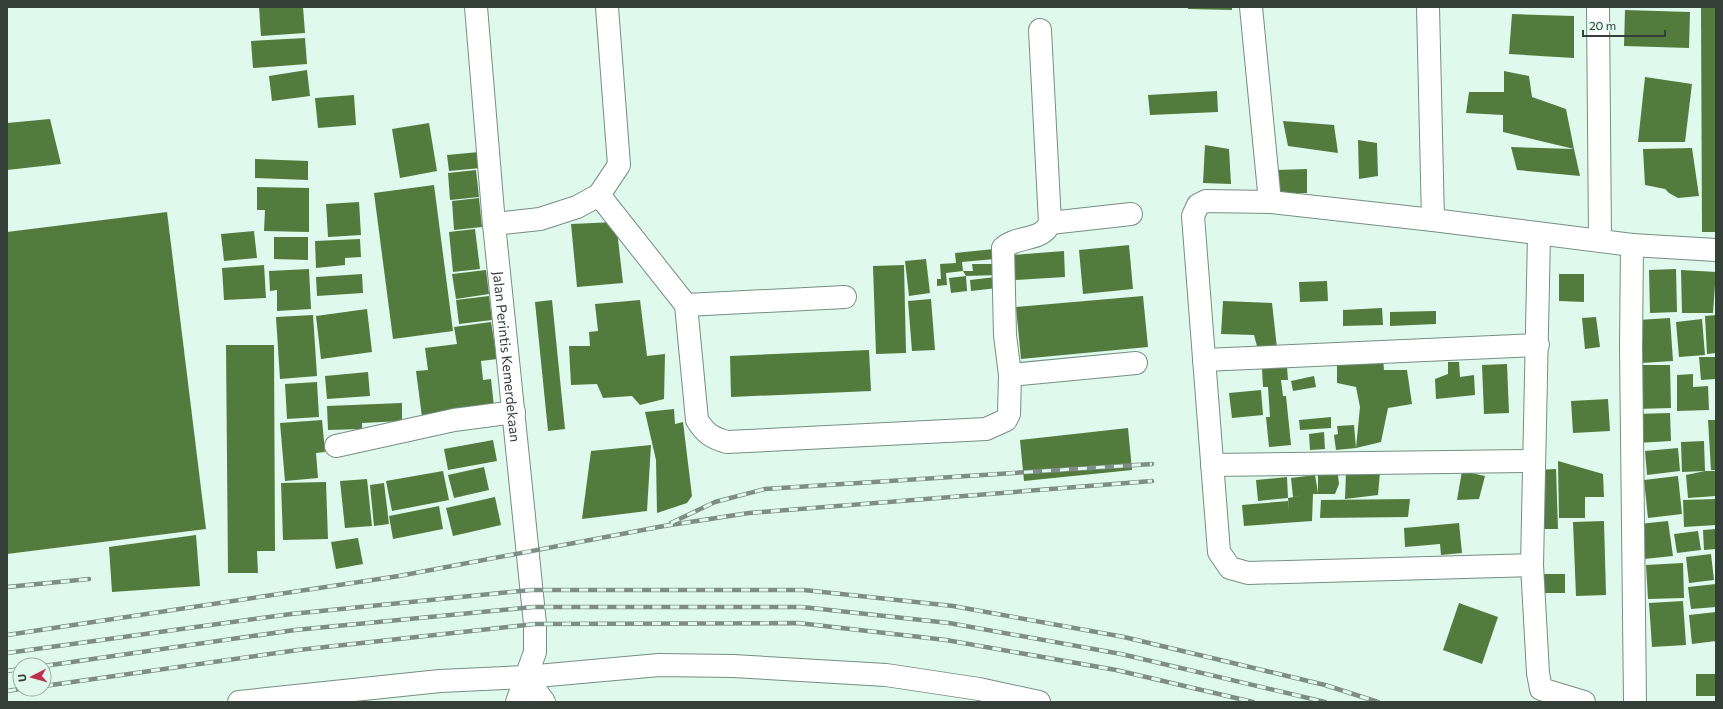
<svg xmlns="http://www.w3.org/2000/svg" width="1723" height="709" font-family="Commissioner,sans-serif">
	<rect width="100%" height="100%" fill="#dff9ed"/>
	<g fill="#537b3e">
		<path d="M259,7h44l2,26 -44,3z"/>
		<path d="M1188,7h44v3l-44,-1z"/>
		<path d="M1701,7h15v225h-14z"/>
		<path d="M1625,10l65,2 -1,36 -65,-2z"/>
		<path d="M1512,14l62,2v42l-65,-4z"/>
		<path d="M305,38l2,26 -54,4 -2,-27z"/>
		<path d="M307,70l3,26 -38,5 -3,-25z"/>
		<path d="M1504,71l25,5 3,21 34,12 8,40 -71,-17v-17l-37,-2 3,-21h35z"/>
		<path d="M1645,77l47,7 -7,58h-47z"/>
		<path d="M1217,91l1,21 -68,3 -2,-20z"/>
		<path d="M354,95l2,30 -38,3 -3,-30z"/>
		<path d="M50,119l11,45 -54,6v-47z"/>
		<path d="M1283,121l51,4 4,28 -50,-7z"/>
		<path d="M429,123l8,48 -37,7 -8,-49z"/>
		<path d="M1358,140l19,3 1,33 -19,3z"/>
		<path d="M1205,145l24,4 2,35 -28,-1z"/>
		<path d="M1511,147l63,2 6,27 -63,-6z"/>
		<path d="M1692,148l7,48 -21,2 -9,-5 -4,-4 -20,-4 -2,-36z"/>
		<path d="M479,152l2,16 -32,3 -2,-16z"/>
		<path d="M255,159l53,2v19l-53,-2z"/>
		<path d="M1307,169v24h-32v-23z"/>
		<path d="M476,170l3,27 -29,3 -2,-27z"/>
		<path d="M434,185l19,146 -60,8 -19,-146z"/>
		<path d="M257,187l52,1v44l-45,-1 1,-21h-8z"/>
		<path d="M479,198l3,29 -28,3 -2,-29z"/>
		<path d="M359,202l2,33 -33,2 -2,-33z"/>
		<path d="M167,212l39,317 -199,25v-322z"/>
		<path d="M616,222l7,61 -46,4 -6,-63z"/>
		<path d="M475,229l5,40 -27,3 -4,-40z"/>
		<path d="M254,231l3,27 -33,3 -3,-27z"/>
		<path d="M274,237h34v23l-34,-1z"/>
		<path d="M360,239l1,18 -16,1v7l-29,3 -1,-27z"/>
		<path d="M1129,245l4,44 -50,5 -4,-44z"/>
		<path d="M994,249l1,10 -33,3 1,9 -17,2 1,12 -10,1v-7h4l-1,-15 16,-1 -1,-10z"/>
		<path d="M1064,251l1,26 -50,3 -2,-25z"/>
		<path d="M926,259l4,34 -21,3 -4,-35z"/>
		<path d="M972,264h25l1,11 -32,1 -3,-5h10z"/>
		<path d="M264,265l2,33 -42,2 -2,-32z"/>
		<path d="M904,265l2,88 -30,1 -3,-88z"/>
		<path d="M309,269l2,40 -34,2v-21l-7,1 -1,-20z"/>
		<path d="M1676,269l1,43 -27,1 -1,-43z"/>
		<path d="M486,270l3,24 -33,5 -4,-25z"/>
		<path d="M1681,270l35,2 -3,41h-31z"/>
		<path d="M362,274l1,19 -46,3 -1,-19z"/>
		<path d="M1559,274h25v28l-25,-1z"/>
		<path d="M966,276l1,15 -16,2 -2,-15z"/>
		<path d="M996,277l1,11 -26,3 -1,-11z"/>
		<path d="M1327,281l1,20 -28,1 -1,-20z"/>
		<path d="M489,296l3,24 -33,4 -3,-24z"/>
		<path d="M1143,296l5,51 -127,12 -5,-52z"/>
		<path d="M931,299l4,51 -23,1 -4,-50z"/>
		<path d="M552,300l13,129 -17,2 -13,-129z"/>
		<path d="M640,300l7,56 18,-2 -1,45 -24,6 -8,-9 -29,2 -6,-14 -26,1 -2,-39h21l-1,-14 9,-1 -3,-27z"/>
		<path d="M1223,301l49,2 5,45 -19,2 -4,-15 -33,-1z"/>
		<path d="M1382,308l1,17 -40,1v-16z"/>
		<path d="M367,309l5,43 -51,7 -5,-43z"/>
		<path d="M1436,311v13l-46,2v-14z"/>
		<path d="M313,315l4,61 -37,3 -4,-62z"/>
		<path d="M1716,315v38l-9,1 -2,-38z"/>
		<path d="M1596,317l4,30 -15,2 -3,-31z"/>
		<path d="M1670,318l3,43 -32,2 -3,-43z"/>
		<path d="M1702,319l3,36 -26,2 -3,-35z"/>
		<path d="M491,322l6,37 -16,2 2,19 8,-1 3,28 -72,10 -6,-46 12,-1 -3,-22 32,-4 -3,-17z"/>
		<path d="M226,345h48l1,206h-18l1,22h-30z"/>
		<path d="M869,350l2,41 -140,6 -1,-41z"/>
		<path d="M1699,357h17v22l-15,1z"/>
		<path d="M1383,359l1,11h23l5,34 -24,4 -7,34 -25,6 -20,2 -2,-15 4,-1 -1,-8 17,-1 2,23 4,-41 -4,-20 -19,-4v-21z"/>
		<path d="M1448,362h11l1,15 14,-2 1,20 -39,4 -1,-20 13,-5z"/>
		<path d="M1507,364l2,49 -25,1 -2,-49z"/>
		<path d="M1636,365h34l1,43 -34,1z"/>
		<path d="M1287,367l1,13h-7l2,16h3l5,49 -22,2 -3,-30h4l-2,-30h-5l-1,-18z"/>
		<path d="M368,372l2,24 -43,3 -2,-23z"/>
		<path d="M1693,374v13l15,-1 1,24 -32,1v-36z"/>
		<path d="M1314,376l2,11 -23,4 -2,-10z"/>
		<path d="M317,382l2,35 -32,2 -2,-35z"/>
		<path d="M1261,390l2,25 -31,3 -3,-25z"/>
		<path d="M1608,399l2,32 -37,2 -2,-32z"/>
		<path d="M402,403v18l-40,2v6l-34,1 -1,-24z"/>
		<path d="M674,409l1,15 8,-2 9,74 -5,7 -30,10 -1,-53 -11,-48z"/>
		<path d="M1670,413l1,28 -34,2 -1,-29z"/>
		<path d="M1331,417v11l-31,2 -1,-10z"/>
		<path d="M322,420l3,32 -9,1 2,25 -33,3 -5,-58z"/>
		<path d="M1708,420h8v50h-5z"/>
		<path d="M1128,428l4,42 -108,11 -4,-41z"/>
		<path d="M1324,432l1,17 -15,1 -1,-16z"/>
		<path d="M493,440l4,21 -49,9 -4,-21z"/>
		<path d="M1704,441l1,30 -23,1 -1,-30z"/>
		<path d="M651,445l-4,66 -65,8 9,-68z"/>
		<path d="M1678,448l2,23 -33,4 -2,-24z"/>
		<path d="M1558,461l45,13 1,23h-19v21h-26z"/>
		<path d="M484,467l5,23 -35,8 -6,-23z"/>
		<path d="M1337,467l2,17 -4,10h-22l-1,27 -68,5 -2,-21 46,-4 1,10 -1,-13 17,-3 -12,2 -2,-19 24,-3 3,18v-24z"/>
		<path d="M1556,469l2,60h-19l-2,-59z"/>
		<path d="M443,471l6,29 -57,11 -6,-30z"/>
		<path d="M1462,471l23,5 -6,23 -22,1z"/>
		<path d="M1705,471h11v25l-28,2 -2,-23z"/>
		<path d="M1346,472h34l-2,23 -33,4z"/>
		<path d="M1678,476l4,38 -34,4 -4,-38z"/>
		<path d="M1287,477l1,21 -30,3 -2,-21z"/>
		<path d="M367,479l5,47 -27,2 -5,-47z"/>
		<path d="M326,482l2,57 -45,1 -2,-57z"/>
		<path d="M384,483l5,41 -15,2 -4,-41z"/>
		<path d="M495,497l6,28 -48,11 -7,-28z"/>
		<path d="M1410,499l-2,18 -88,1 1,-18z"/>
		<path d="M1716,499v26l-32,2 -1,-27z"/>
		<path d="M439,506l4,23 -50,10 -4,-23z"/>
		<path d="M1604,521l2,74 -30,1 -3,-74z"/>
		<path d="M1668,521l5,35 -29,3 -5,-35z"/>
		<path d="M1459,523l3,30 -21,2 -1,-11 -35,3 -1,-19z"/>
		<path d="M1716,529v20l-12,1 -1,-20z"/>
		<path d="M1698,531l3,19 -24,3 -3,-19z"/>
		<path d="M196,535l4,51 -88,6 -3,-45z"/>
		<path d="M358,538l5,26 -27,5 -5,-27z"/>
		<path d="M1711,554l3,26 -25,3 -3,-26z"/>
		<path d="M1683,563l1,35 -36,1 -2,-34z"/>
		<path d="M1538,574h27v19h-26z"/>
		<path d="M1716,584v23l-25,2 -3,-22z"/>
		<path d="M1683,601l3,44 -34,2 -3,-44z"/>
		<path d="M1459,603l39,14 -16,47 -39,-14z"/>
		<path d="M1716,612v29l-24,3 -3,-29z"/>
		<rect x="1696" y="674" width="20" height="22"/>
	</g>
	<g fill="none" stroke-linecap="round" stroke-linejoin="round">
		<g stroke="#768e83" stroke-width="24">
			<g id="minor">
				<path id="s1" d="M476,7l18,217 41,400v28l-18,50"/>
				<path d="M1251,7l19,195"/>
				<path d="M1428,7l5,213"/>
				<path d="M1598,7l2,233"/>
				<path d="M599,195l87,110 11,115c8,13 15,18 30,22l259,-13 20,-9 3,-6 1,-39 -5,-40 -2,-87c14,-13 39,-6 47,-25l-10,-193"/>
				<path d="M1050,223l81,-9"/>
				<path d="M494,224l46,-5 37,-12 22,-12 20,-30 -12,-158"/>
				<path d="M1539,235l-7,330 6,108 3,16 43,13"/>
				<path d="M686,305l159,-8"/>
				<path d="M1204,360l334,-15"/>
				<path d="M1010,375l126,-12"/>
				<path d="M336,446l118,-26 60,-8"/>
				<path d="M1212,465l322,-4"/>
				<path d="M1532,565l-284,8 -18,-5 -11,-16 -26,-336 5,-11 8,-4 64,1 163,18 199,25"/>
				<path d="M526,677l18,25"/>
				<path d="M239,702l201,-21 86,-4 133,-12 74,1 153,9 93,14 60,13"/>
				<path d="M1635,702l-4,-354 1,-103 84,5"/>
			</g>
		</g>
		<use href="#minor" stroke="#fff" stroke-width="22"/>
		<g stroke="#7e8e86" stroke-width="4.5">
			<g id="rail">
				<path d="M671,523l44,-21 50,-13 387,-25"/>
				<path d="M7,587l82,-8"/>
				<path d="M7,635l392,-59 265,-50 85,-13 403,-32"/>
				<path d="M7,653l284,-39 240,-24h273l149,16 171,31 201,48 53,17"/>
				<path d="M44,666l251,-36 238,-23h269l147,16 172,31 204,48"/>
				<path d="M7,671l13,-2"/>
				<path d="M44,686l254,-36 237,-26 263,-1 148,17 170,30 137,32"/>
				<path d="M7,691l13,-2"/>
			</g>
		</g>
		<use href="#rail" stroke="#dff9ed" stroke-width="3" stroke-dasharray="9" stroke-linecap="butt"/>
	</g>
	<g text-anchor="middle" dominant-baseline="central" stroke-width="4" stroke-linejoin="round" paint-order="stroke">
		<g font-size="14" fill="#353f3a" stroke="#dff9ed">
			<text stroke="none"><textPath href="#s1" startOffset="351">Jalan Perintis Kemerdekaan</textPath></text>
		</g>
	</g>
	<rect width="1723" height="709" fill="none" stroke="#353f3a" stroke-width="16"/>
	<g transform="translate(32 677) rotate(264)"><circle r="19" fill="#dff9ed" stroke="#9bafa5"/>
	<path d="M0-3L7 15L0 10L-7 15Z" fill="#bf2f4f"/>
	<text y="-6" font-size="11" font-weight="bold" text-anchor="middle" fill="#353f3a">U</text>
	</g>
	<path d="M1583 30v6h82v-6" fill="none" stroke="#353f3a" stroke-width="2"/>
	<text x="1589" y="30" font-size="12" fill="#353f3a" stroke="#dff9ed" stroke-width="3" paint-order="stroke">20 m</text>
</svg>
